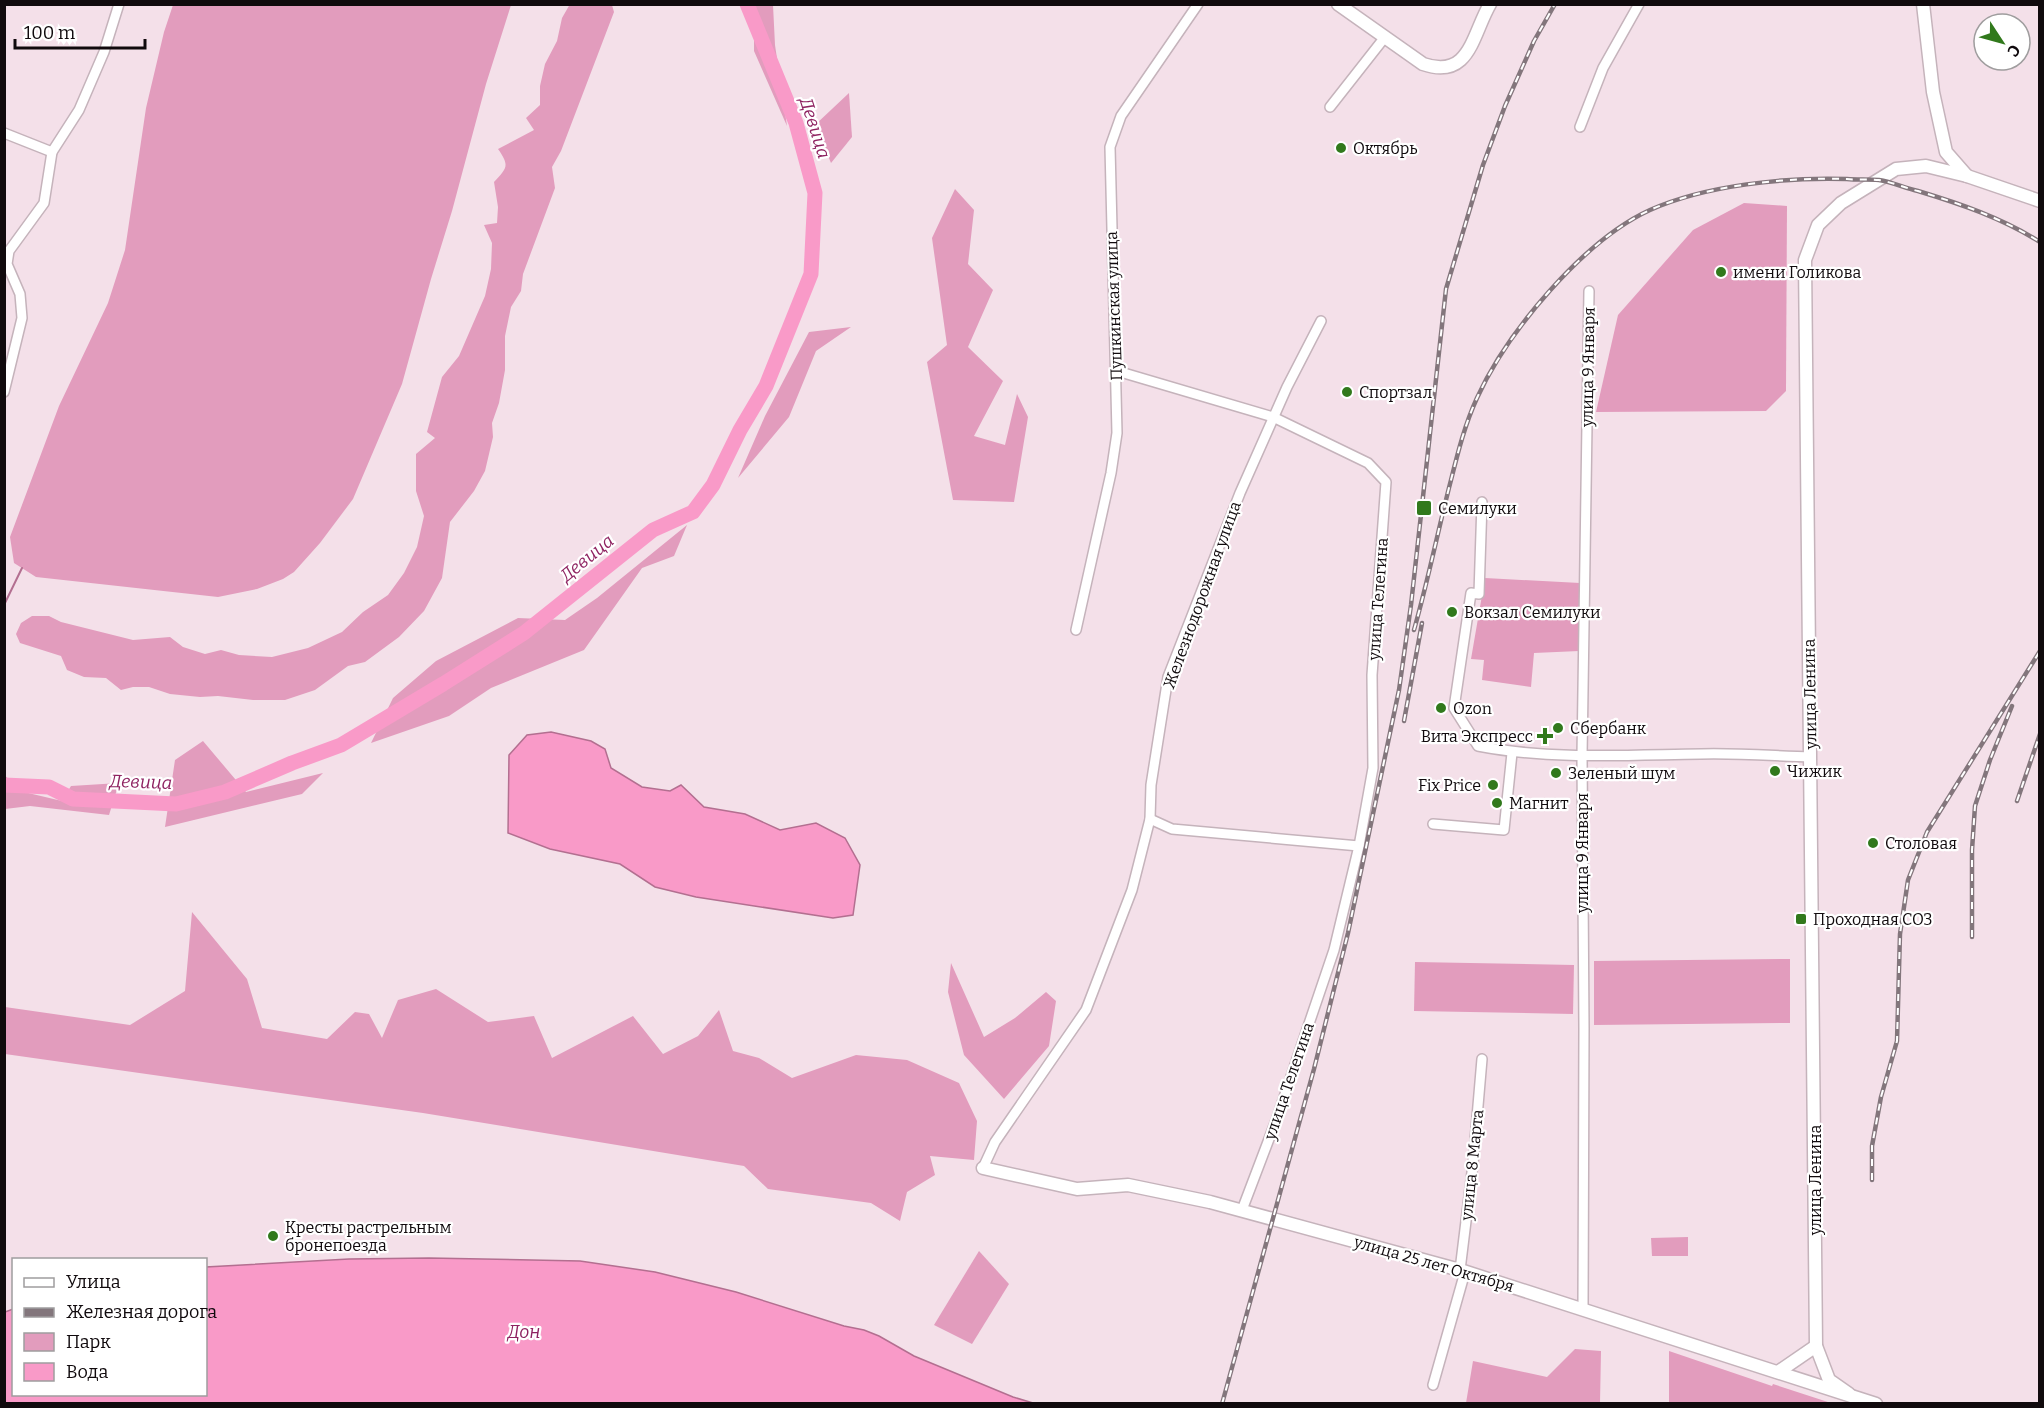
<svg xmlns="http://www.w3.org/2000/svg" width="2044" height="1408" font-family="Bitter,serif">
	<rect width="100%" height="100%" fill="#f4e0e9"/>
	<g fill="#e29cbd">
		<path d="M570,4l42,1 2,7 -53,139 -9,16 3,21 -32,86 -2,17 -10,16 -6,29v34l-6,33 -7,20 1,14 -8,34 -11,20 -24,31 -8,56 -18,33 -25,26 -34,25 -17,4 -33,24 -30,10h-32l-35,-4 -18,1 -30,-3 -21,-7h-16l-12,3 -15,-12 -22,-1 -17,-7 -6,-14 -41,-13 -4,-9 5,-11 11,-7h17l12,6 72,18 37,-3 13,10 22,7 16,-4 18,5 33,2 36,-9 34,-16 21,-20 25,-17 16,-22 13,-26 7,-31 -8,-25v-37l19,-16 -8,-6 15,-55 17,-21 26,-60 6,-27 1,-26 -8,-18 13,-2 1,-16 -4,-25c13,-14 16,-16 4,-33l36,-19 -8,-12 14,-13v-19l5,-22 12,-23 5,-23z"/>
		<path d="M173,5h338l-25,79 -34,127 -21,68 -29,105 -49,115 -33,44 -26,29 -11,7 -26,10 -39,8 -182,-20 -22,-14 -4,-26 49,-131 49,-103 17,-53 21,-142 18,-76z"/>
		<path d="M754,5h19l2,40 12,81 -33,-75z"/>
		<path d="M849,93l3,44 -21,26 -16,-38z"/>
		<path d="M955,189l19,21 -6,54 25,26 -25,57 35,34 -29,55 31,9 12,-51 11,23 -14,85 -61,-2 -26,-138 20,-17 -15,-107z"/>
		<path d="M1744,203l43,3 -1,185 -20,20 -170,1 22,-97 75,-85z"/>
		<path d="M851,327l-35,24 -27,66 -51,61 27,-62 44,-84z"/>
		<path d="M687,525l-13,31 -32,12 -58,82 -93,38 -42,28 -78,27 22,-45 43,-37 82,-43 47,2 32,-22z"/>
		<path d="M1485,578l95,5 -1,68 -45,2 -3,34 -49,-7 2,-20 -13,-1z"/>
		<path d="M203,741l43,51 77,-19 -21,21 -137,33 10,-67z"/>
		<path d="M4,775l20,17 38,9 9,-15 48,-3 -10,32 -79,-9 -25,3z"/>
		<path d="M192,912l55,67 15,49 65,11 28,-27 14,2 13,24 16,-38 38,-11 52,33 46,-6 18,42 81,-42 30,38 35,-18 21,-26 14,41 26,7 33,20 64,-23 51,5 52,23 18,38 -3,39 -44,-4 5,19 -28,17 -7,29 -29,-18 -103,-14 -24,-23 -321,-53 -418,-59v-47l125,18 55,-34z"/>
		<path d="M1790,959v64l-196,2v-64z"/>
		<path d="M1415,962l159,3 -1,49 -159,-3z"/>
		<path d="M951,963l33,74 31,-19 31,-26 10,9 -7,45 -45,53 -40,-44 -16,-63z"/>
		<path d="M1688,1237v19h-36l-1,-18z"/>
		<path d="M979,1251l30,33 -37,60 -38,-19z"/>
		<path d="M1575,1349l26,2 -1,52h-134l7,-42 74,16z"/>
		<path d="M1669,1351l103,35 1,-2 58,19h-162z"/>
	</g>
	<g fill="#f99ac8" stroke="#b36f90" stroke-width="1.5">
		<path d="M551,732l40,9 14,8 6,19 31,19 28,4 11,-6 23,22 41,7 35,16 36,-7 29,15 15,27 -7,50 -20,3 -137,-21 -41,-10 -35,-23 -70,-15 -42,-16 1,-78 18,-20z"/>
		<path d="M429,1258l151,3 75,11 81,20 108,34 20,4 15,6 35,20 99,41 20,6h-1028v-91l8,-3 1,85h192v-127l143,-8z"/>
	</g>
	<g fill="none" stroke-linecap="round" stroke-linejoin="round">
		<g stroke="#b36f90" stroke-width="2">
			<path d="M4,605l18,-37"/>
			<path d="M4,778l4,7"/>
		</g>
		<path stroke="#f99ac8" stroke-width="15" d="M4,785l45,2 24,12 103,5 49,-12 67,-29 49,-18 102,-61 81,-51 129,-103 40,-18 20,-27 27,-55 26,-44 45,-112 4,-81 -19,-70 -49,-119"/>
		<g stroke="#c5b3bb" stroke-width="12">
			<g id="minor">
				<path d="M1330,107l55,-70"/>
				<path d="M1580,127l23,-59 36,-64"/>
				<path d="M4,133l48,19"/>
				<path d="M1117,371l156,46 95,46 18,19 -14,193 1,93 -14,78 -25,104 -57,168 -35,92"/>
				<path d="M4,392l18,-74 -2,-24 -13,-30 2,-13 35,-48 8,-51 27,-42 25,-58 15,-48"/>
				<path d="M1482,502l-3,92 -8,-1 -17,115 24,38c73,14 149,9 223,8 37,-1 74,2 110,3"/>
				<path d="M1076,630l35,-157 6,-40 -7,-286 11,-31 77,-112"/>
				<path d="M1150,819l22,10 187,17"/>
				<path d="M1433,824l71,6 8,-77"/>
				<path d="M983,1168l12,-26 91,-132 46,-120 18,-71 1,-34 17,-108 72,-184 47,-106 34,-66"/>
				<path d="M1460,1270l13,-106 9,-105"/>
				<path d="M1583,1308l1,-280 -2,-272 7,-465"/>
				<path d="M1433,1385l32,-113"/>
			</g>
		</g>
		<g stroke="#c5b3bb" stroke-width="15">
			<g id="tertiary">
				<path d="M1338,4l85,60c47,16 49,-29 67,-60"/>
				<path d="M1923,4l10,88 13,60 21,24"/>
				<path d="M983,1168l94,21 51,-4 82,17 250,68 416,134"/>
				<path d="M1778,1372l38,-26"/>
				<path d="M1849,1394l-20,-14 -13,-34 -11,-1086 13,-35 23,-22 55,-34 30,-3 41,10 73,25"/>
			</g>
		</g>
		<use href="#minor" stroke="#fff" stroke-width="9"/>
		<use href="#tertiary" stroke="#fff" stroke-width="12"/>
		<g stroke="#83767c" stroke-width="4.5">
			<g id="rail">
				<path d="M1414,630c14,-49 24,-100 37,-150 7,-28 14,-56 26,-82 30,-66 107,-158 173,-188 56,-25 136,-33 197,-31 10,1 21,0 32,1 13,2 26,8 39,11 43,13 84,27 122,51"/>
				<path d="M1404,721l18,-98"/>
				<path d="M2017,801l23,-67"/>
				<path d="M1972,937v-87l3,-44 15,-46 22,-54"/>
				<path d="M1872,1180v-34l9,-49 16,-56 3,-107 8,-54 19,-48 113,-181"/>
				<path d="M1222,1404l92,-335 34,-136 51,-243 12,-85 35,-316 37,-124 22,-59 29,-65 21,-37"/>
			</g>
		</g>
		<use href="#rail" stroke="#fff" stroke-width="2" stroke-dasharray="7" stroke-linecap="butt"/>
	</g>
	<g fill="#31791c" stroke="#fff" stroke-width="2">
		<circle cx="1341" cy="148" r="6"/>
		<circle cx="1721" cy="272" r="6"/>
		<circle cx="1347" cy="392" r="6"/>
		<rect x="1416" y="500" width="16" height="16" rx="3"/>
		<circle cx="1452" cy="612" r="6"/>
		<circle cx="1441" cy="708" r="6"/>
		<circle cx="1558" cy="728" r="6"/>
		<path d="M1542 727h6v6h6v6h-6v6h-6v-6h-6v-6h6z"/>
		<circle cx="1775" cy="771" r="6"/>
		<circle cx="1556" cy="773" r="6"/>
		<circle cx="1493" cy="785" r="6"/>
		<circle cx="1497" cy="803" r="6"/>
		<circle cx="1873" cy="843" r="6"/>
		<rect x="1795" y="913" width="12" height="12" rx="3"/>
		<circle cx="273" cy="1236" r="6"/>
	</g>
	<g text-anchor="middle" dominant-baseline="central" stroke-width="4.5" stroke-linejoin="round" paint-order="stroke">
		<g font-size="16" fill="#100a0d" stroke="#fff" text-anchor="start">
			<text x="1353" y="148">Октябрь</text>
			<text x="1733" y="272">имени Голикова</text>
			<text x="1359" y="392">Спортзал</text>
			<text x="1438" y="508">Семилуки</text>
			<text x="1464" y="612">Вокзал Семилуки</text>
			<text x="1453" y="708">Ozon</text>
			<text x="1570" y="728">Сбербанк</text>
			<text x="1533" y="736" text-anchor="end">Вита Экспресс</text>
			<text x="1787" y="771">Чижик</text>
			<text x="1568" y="773">Зеленый шум</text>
			<text x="1481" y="785" text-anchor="end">Fix Price</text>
			<text x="1509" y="803">Магнит</text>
			<text x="1885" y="843">Столовая</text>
			<text x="1813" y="919">Проходная СОЗ</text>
			<text x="285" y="1227">Кресты растрельным<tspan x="285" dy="18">бронепоезда</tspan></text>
		</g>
		<g font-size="16" fill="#100a0d" stroke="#fff">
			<text transform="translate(1114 306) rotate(-92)">Пушкинская улица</text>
			<text transform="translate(1588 367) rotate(-89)">улица 9 Января</text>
			<text transform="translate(1202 595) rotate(-70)">Железнодорожная улица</text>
			<text transform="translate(1378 599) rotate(-86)">улица Телегина</text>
			<text transform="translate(1810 694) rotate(-91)">улица Ленина</text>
			<text transform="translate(1582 853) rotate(-90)">улица 9 Января</text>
			<text transform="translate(1289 1081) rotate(-71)">улица Телегина</text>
			<text transform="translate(1472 1165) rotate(-84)">улица 8 Марта</text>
			<text transform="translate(1815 1180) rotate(-90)">улица Ленина</text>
			<text transform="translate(1434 1264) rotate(16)">улица 25 лет Октября</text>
		</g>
		<g font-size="18" font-style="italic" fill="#8e2261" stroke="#fff">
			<text transform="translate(815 128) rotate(72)">Девица</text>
			<text transform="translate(587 558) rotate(-39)">Девица</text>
			<text transform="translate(141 782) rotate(2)">Девица</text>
			<text x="524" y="1332">Дон</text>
		</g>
	</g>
	<rect width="2044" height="1408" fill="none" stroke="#100a0d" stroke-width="12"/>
	<rect x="12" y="1258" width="195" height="138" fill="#ffffff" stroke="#9f9d9e" stroke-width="1.5"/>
	<rect x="24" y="1278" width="30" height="9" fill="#ffffff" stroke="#9f9d9e" stroke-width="1.5"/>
	<text x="66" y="1288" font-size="18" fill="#100a0d">Улица</text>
	<rect x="24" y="1308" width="30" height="9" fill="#83767c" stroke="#9f9d9e" stroke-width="1.5"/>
	<text x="66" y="1318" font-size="18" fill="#100a0d">Железная дорога</text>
	<rect x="24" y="1333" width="30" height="18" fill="#e29cbd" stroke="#9f9d9e" stroke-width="1.5"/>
	<text x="66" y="1348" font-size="18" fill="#100a0d">Парк</text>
	<rect x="24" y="1363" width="30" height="18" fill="#f99ac8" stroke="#9f9d9e" stroke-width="1.5"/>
	<text x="66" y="1378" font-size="18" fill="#100a0d">Вода</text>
	<g transform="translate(2002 42) rotate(126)"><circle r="28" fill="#ffffff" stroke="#9f9d9e" stroke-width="1.5"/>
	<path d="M0-4.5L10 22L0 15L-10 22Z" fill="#31791c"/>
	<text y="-9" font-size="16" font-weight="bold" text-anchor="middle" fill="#100a0d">С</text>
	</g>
	<path d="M15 39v9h130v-9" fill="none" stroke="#100a0d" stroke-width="3"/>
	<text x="24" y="39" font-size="18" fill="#100a0d" stroke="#ffffff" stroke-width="4.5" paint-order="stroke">100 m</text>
</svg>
